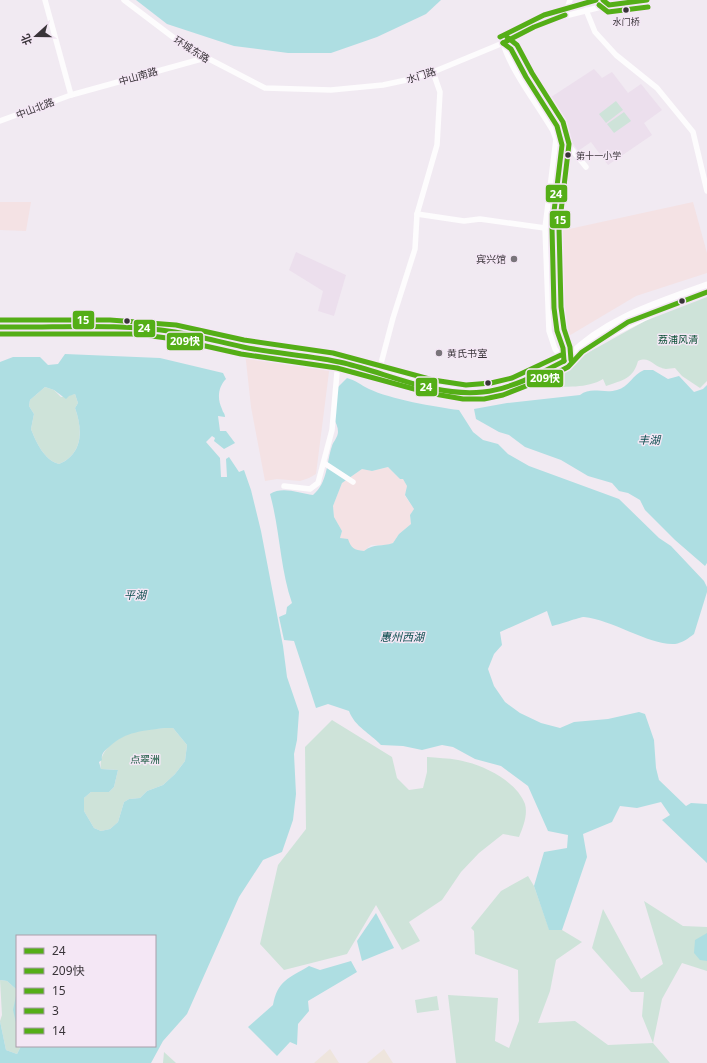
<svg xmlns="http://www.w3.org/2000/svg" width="707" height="1063" font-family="'Noto Sans','Noto Sans SC',sans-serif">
	<rect width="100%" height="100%" fill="#f1eaf2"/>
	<g fill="#f4e2e4">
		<path d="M0,202h31l-5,29 -26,-1z"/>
		<path d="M693,202l14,51v20l-71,23 -69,41 -7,-106z"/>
		<path d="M245,352l85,12 -14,110 -7,4 -9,3 -23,-2 -12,2 -14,-74z"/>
		<path d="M388,467l12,12h3l4,7 -2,10 9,13 -4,6 1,9 -12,10 -6,9 -5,2h-17l-7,6 -8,-1 -16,-12 2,-7 -8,-14 -1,-11 9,-23 20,-14 10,2z"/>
	</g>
	<g fill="#eee5dd">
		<path d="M330,1049l9,14h-25z"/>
		<path d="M384,1049l9,14h-26z"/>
	</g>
	<g fill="#ecdfed">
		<path d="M594,69l8,9 10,-6 16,21 13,-9 21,26 -18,13 8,12 -44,30 -17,-23 -13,9 -33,-50z"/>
		<path d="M296,252l50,23 -12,41 -16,-5 5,-20 -34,-21z"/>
	</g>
	<g fill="#cee3d9">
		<path d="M616,101l7,9 -17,13 -7,-9z"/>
		<path d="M624,112l7,9 -17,12 -7,-9z"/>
		<path d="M707,297v84l-7,7 -18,-12 -7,-8c-4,0 -10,2 -13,0 -10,-3 -13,-12 -24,-7 -5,18 -15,19 -32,25l-3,-7c-16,10 -38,7 -56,8 -9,0 -19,2 -28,3l2,-7 52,-22 72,-40z"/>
		<path d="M45,387l9,3 7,7 14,-3 3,9 -3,5c8,22 8,46 -16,56 -15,-4 -23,-22 -28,-35l3,-15 -5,-8 1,-6z"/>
		<path d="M332,720l60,37 5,21 12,12 14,-2 4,-16v-15c10,1 21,1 31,3 23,4 58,20 67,44 3,11 -2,23 -6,33l-16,-3 -24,19 -18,19 -19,28 -33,22 11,19 -18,9 -26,-45 -29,49 -63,16 -24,-26 18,-79 28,-36 -1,-82z"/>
		<path d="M165,728h8l14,17 -2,16 -10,13 -12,11 -16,6 -7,7 -11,1 -5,3 -6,20 -8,7 -9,2 -7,-3 -10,-17v-13l7,-6h18l5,-5 4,-17 -17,-1c-4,-21 22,-35 39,-39 8,-1 17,-1 25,-2z"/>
		<path d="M528,876l6,10 15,43 13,1 20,12 -26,18 -6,31 -12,32 37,-2 33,24 45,-2 -11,-27 2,-24h-13l-39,-44 11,-39 38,70 22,-15 -19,-63 39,25 24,1v44l-25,-8 -20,36 -9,44 17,20h-214l-8,-68 50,3 -3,43 14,7 10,-27 -1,-51 -43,-16 -1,-23 -3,-3 30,-37z"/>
		<path d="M0,980l7,1 10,9v56h4l-4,8 -11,-4 -6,-29 2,-6z"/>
		<path d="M437,996l2,14 -22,3 -2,-13z"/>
		<path d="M164,1052l12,11h-13z"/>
	</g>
	<g fill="#aedee2" fill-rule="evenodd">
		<path d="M136,0h305l-15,14 -49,23 -46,16h-43l-54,-7 -67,-22z"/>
		<path d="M65,354l95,4 63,15 3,6c-8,8 -9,20 -4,30 1,4 3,4 3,8l-7,-1 2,15h6l9,12 -11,6 -10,-8 1,-3 -3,-2 -6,6 14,16 1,19h6l-1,-18 3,-2 10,15 5,-2 7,20 10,41 22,115 4,31 12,35 -2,28 -3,14 2,40 -3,26 -11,32 -19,8 -24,37 -52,117 -24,27 -12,22h-151v-42l6,29 11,4 4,-8h134v-110h-138v54l-10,-9 -7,-1v-618l13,-5h27l8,8 10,-1zM45,387l9,3 12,9 3,-3 6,-2 3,9 -3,5c8,22 8,46 -16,56 -15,-4 -23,-22 -28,-35l3,-15 -5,-8 1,-6zM165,728h8l14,17 -2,16 -10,13 -12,11 -16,6 -7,7 -11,1 -5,3 -6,20 -8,7 -9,2 -7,-3 -10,-17v-13l7,-6h18l5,-5 4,-17 -17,-1 -2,-7 3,-2c-1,-6 2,-9 7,-13 17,-16 34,-16 56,-19z"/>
		<path d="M644,370h9l15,9 11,-3 15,16 9,-3 4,-4v178l-2,3 -30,-26 -30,-30 -5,-10 -12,-7 -9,-2 -7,-8 -24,-7 -27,-16 -36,-13 -16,-12 -10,-3 -23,-13 -2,-10 33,-6 73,-8c11,-9 24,-1 37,-5 12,-3 16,-16 27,-20z"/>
		<path d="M347,378c8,2 14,7 22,11 21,10 66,18 90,21l14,22 10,8 15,4 10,10 21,12 90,33 40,39 12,8 33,35 3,6v5l-13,42c-5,4 -12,9 -19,10 -24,2 -62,-24 -91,-27 -4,0 -26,8 -32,9l-5,-15 -47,21 2,13 -8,9 -6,15 6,17 11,16 15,11 21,10 19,5 14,-6 34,-3 31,-7 6,2 9,26 2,28 3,12 27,26 5,-3 16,1v59l-45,-43 8,-5 -9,-13 -24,6 -17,-2 -8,16 -29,12 4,23 -25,73h-13l-15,-44 10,-34 23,-4 1,-13 -20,-4 -20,-45 -27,-20 -26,-7 -22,-12 -11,-2 -20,5 -19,-4 -22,-1c-11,-12 -26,-18 -32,-34l-21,-7 -12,4 -22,-67 -10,-1 -5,-23 7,-3 1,-7 5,-4c-12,-35 -12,-73 -22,-109 12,-8 29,-1 43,1 15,-13 13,-31 19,-49 1,-4 6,-9 6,-14 0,-5 -2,-10 -5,-14l5,-31zM388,467l12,12h3l4,7 -2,9 9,14 -4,6 1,9 -12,10 -6,9c-11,4 -19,0 -29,8 -10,-1 -13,-3 -16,-12l-8,-1 2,-7 -8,-14 -1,-11 9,-23 20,-14 10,2z"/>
		<path d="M376,913l18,35 -32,13 -5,-20z"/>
		<path d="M707,933v28l-7,-1 -6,-7 1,-13z"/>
		<path d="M351,961l6,11 -49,29 1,10 -11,13 -1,21 -7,-3 -13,14 -29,-29 25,-22c4,-24 16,-27 36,-39l11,4z"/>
		<path d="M17,991v36l-4,-17z"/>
	</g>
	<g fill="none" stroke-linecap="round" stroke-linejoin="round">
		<g stroke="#fdfcfd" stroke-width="5.5">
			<path d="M45,0l26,95"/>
			<path d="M124,0l62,47 79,41 66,2 52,-5 28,-6 22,-7 70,-29 50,-24 56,-14 38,-5"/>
			<path d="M586,10l9,22 21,23 41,33 36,44 14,59"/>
			<path d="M565,15l5,-15"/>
			<path d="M503,43c8,28 35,62 50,88l3,8 -11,89 4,103 6,18 9,12"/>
			<path d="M504,43l7,6 15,28 31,49 4,10 25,31"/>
			<path d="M433,72l7,20 -3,53 -20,69 47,7 16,-2 65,9"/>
			<path d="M0,121l71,-26 134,-37"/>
			<path d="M561,136l1,9 -10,83 2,80 3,23 6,17 1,13"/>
			<path d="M379,371l14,-53 22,-69 2,-35"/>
			<path d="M324,463l29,19"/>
			<path d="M284,486l26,3 8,-6 14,-53 6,-69"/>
		</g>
		<g stroke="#fdfcfd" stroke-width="7">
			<path d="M0,327h137l38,5 67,15 96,14 92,25 34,6h19l18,-4 45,-17 61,-35 52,-26 48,-18"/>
			<path d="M568,357c38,-39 90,-54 139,-72"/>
		</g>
		<g stroke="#f4e7f5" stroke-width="8">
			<g id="bus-1">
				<path d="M503,43l8,6 15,28 31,49 5,19 -10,83 2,80 3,23 6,17 1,13"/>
				<path d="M503,43l31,-16 31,-12"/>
				<path d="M0,327c58,1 117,-4 175,5 23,4 45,10 68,15 33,7 68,8 101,16 45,11 92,34 139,29 28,-3 56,-18 81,-31"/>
			</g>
		</g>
		<g stroke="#f4e7f5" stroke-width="8">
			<path id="bus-2" d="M0,334h137l37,5 67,15 96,14 92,25 34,6h21l19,-4 46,-18 19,-10 14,-15 46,-30 79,-30"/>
		</g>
		<g stroke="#f4e7f5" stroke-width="8">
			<g id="bus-3">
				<path d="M500,37l44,-22 52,-15"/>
				<path d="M507,37l10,8 15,28 31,49 6,22 -10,84 2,79 3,22 6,18 1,13"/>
				<path d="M0,320h110l66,5 68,15 89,13 100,27 33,5 25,-2 21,-5 49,-23"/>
			</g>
		</g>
		<g stroke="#f4e7f5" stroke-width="8">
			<path id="bus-4" d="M603,0l6,5 38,-5"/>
		</g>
		<g stroke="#f4e7f5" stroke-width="8">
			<path id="bus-5" d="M599,5l9,7 40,-5"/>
		</g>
		<use href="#bus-1" stroke="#54ae17" stroke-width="5"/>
		<use href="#bus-2" stroke="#54ae17" stroke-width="5"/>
		<use href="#bus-3" stroke="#54ae17" stroke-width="5"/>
		<use href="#bus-4" stroke="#54ae17" stroke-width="5"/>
		<use href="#bus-5" stroke="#54ae17" stroke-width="5"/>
	</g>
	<g fill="#393439" stroke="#f4e7f5" stroke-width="1.5">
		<circle cx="626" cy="10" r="3.5"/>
		<circle cx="568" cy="155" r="3.5"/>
		<circle cx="682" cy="301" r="3.5"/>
		<circle cx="127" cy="321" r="3.5"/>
		<circle cx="488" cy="383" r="3.5"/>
	</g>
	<g fill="#79747a" stroke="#f4e7f5" stroke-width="1.5">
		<circle cx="514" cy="259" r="4"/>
		<circle cx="439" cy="353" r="4"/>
	</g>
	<g text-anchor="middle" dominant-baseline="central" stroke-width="3" stroke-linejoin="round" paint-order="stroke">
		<g font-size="9" fill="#393439" stroke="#f4e7f5">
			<text x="626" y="21">水门桥</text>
			<text x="576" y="155" text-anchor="start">第十一小学</text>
		</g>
		<g font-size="10" fill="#393439" stroke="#f4e7f5">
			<text transform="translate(192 49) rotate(32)">环城东路</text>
			<text transform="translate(421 75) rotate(-17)">水门路</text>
			<text transform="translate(138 76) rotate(-16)">中山南路</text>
			<text transform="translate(35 108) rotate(-21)">中山北路</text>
		</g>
		<g font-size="10" fill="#393439" stroke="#f4e7f5" text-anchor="end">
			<text x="506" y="259">宾兴馆</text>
			<text x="447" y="353" text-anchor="start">黄氏书室</text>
		</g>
		<g font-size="10" fill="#094f34" stroke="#f4e7f5">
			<text x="678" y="339">荔浦风清</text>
			<text x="145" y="759">点翠洲</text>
		</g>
		<g font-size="11" font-style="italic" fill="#0c4d4f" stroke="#f4e7f5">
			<text x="649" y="439">丰湖</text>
			<text x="135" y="594">平湖</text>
			<text x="402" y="636">惠州西湖</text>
		</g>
	</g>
	<g stroke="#f4e7f5" stroke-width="1.5">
		<rect x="545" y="184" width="23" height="19" rx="4" fill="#54ae17"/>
		<rect x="549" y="210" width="22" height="19" rx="4" fill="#54ae17"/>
		<rect x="72" y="310" width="23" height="20" rx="4" fill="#54ae17"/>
		<rect x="133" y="319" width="23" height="19" rx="4" fill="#54ae17"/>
		<rect x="166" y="332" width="38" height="19" rx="4" fill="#54ae17"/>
		<rect x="526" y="369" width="38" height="19" rx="4" fill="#54ae17"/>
		<rect x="415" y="377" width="23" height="20" rx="4" fill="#54ae17"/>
	</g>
	<g font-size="11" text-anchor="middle" font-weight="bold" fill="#fff">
		<text x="556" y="198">24</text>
		<text x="560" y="224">15</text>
		<text x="83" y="324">15</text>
		<text x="144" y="332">24</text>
		<text x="185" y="345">209快</text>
		<text x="545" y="382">209快</text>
		<text x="426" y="391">24</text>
	</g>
	<rect x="16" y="935" width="140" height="112" fill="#f4e7f5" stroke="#a99faa"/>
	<rect x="24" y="948" width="20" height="6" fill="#54ae17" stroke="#a99faa"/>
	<text x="52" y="955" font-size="12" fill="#393439">24</text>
	<rect x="24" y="968" width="20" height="6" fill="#54ae17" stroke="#a99faa"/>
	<text x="52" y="975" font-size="12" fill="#393439">209快</text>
	<rect x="24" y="988" width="20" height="6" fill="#54ae17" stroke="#a99faa"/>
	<text x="52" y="995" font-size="12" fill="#393439">15</text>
	<rect x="24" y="1008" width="20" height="6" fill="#54ae17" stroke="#a99faa"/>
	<text x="52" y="1015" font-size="12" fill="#393439">3</text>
	<rect x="24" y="1028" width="20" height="6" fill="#54ae17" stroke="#a99faa"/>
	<text x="52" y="1035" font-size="12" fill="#393439">14</text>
	<g transform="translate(36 36) rotate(249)" stroke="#f4e7f5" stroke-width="3" paint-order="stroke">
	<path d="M0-3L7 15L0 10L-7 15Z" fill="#393439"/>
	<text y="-6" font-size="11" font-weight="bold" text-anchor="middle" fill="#393439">北</text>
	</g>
</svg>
